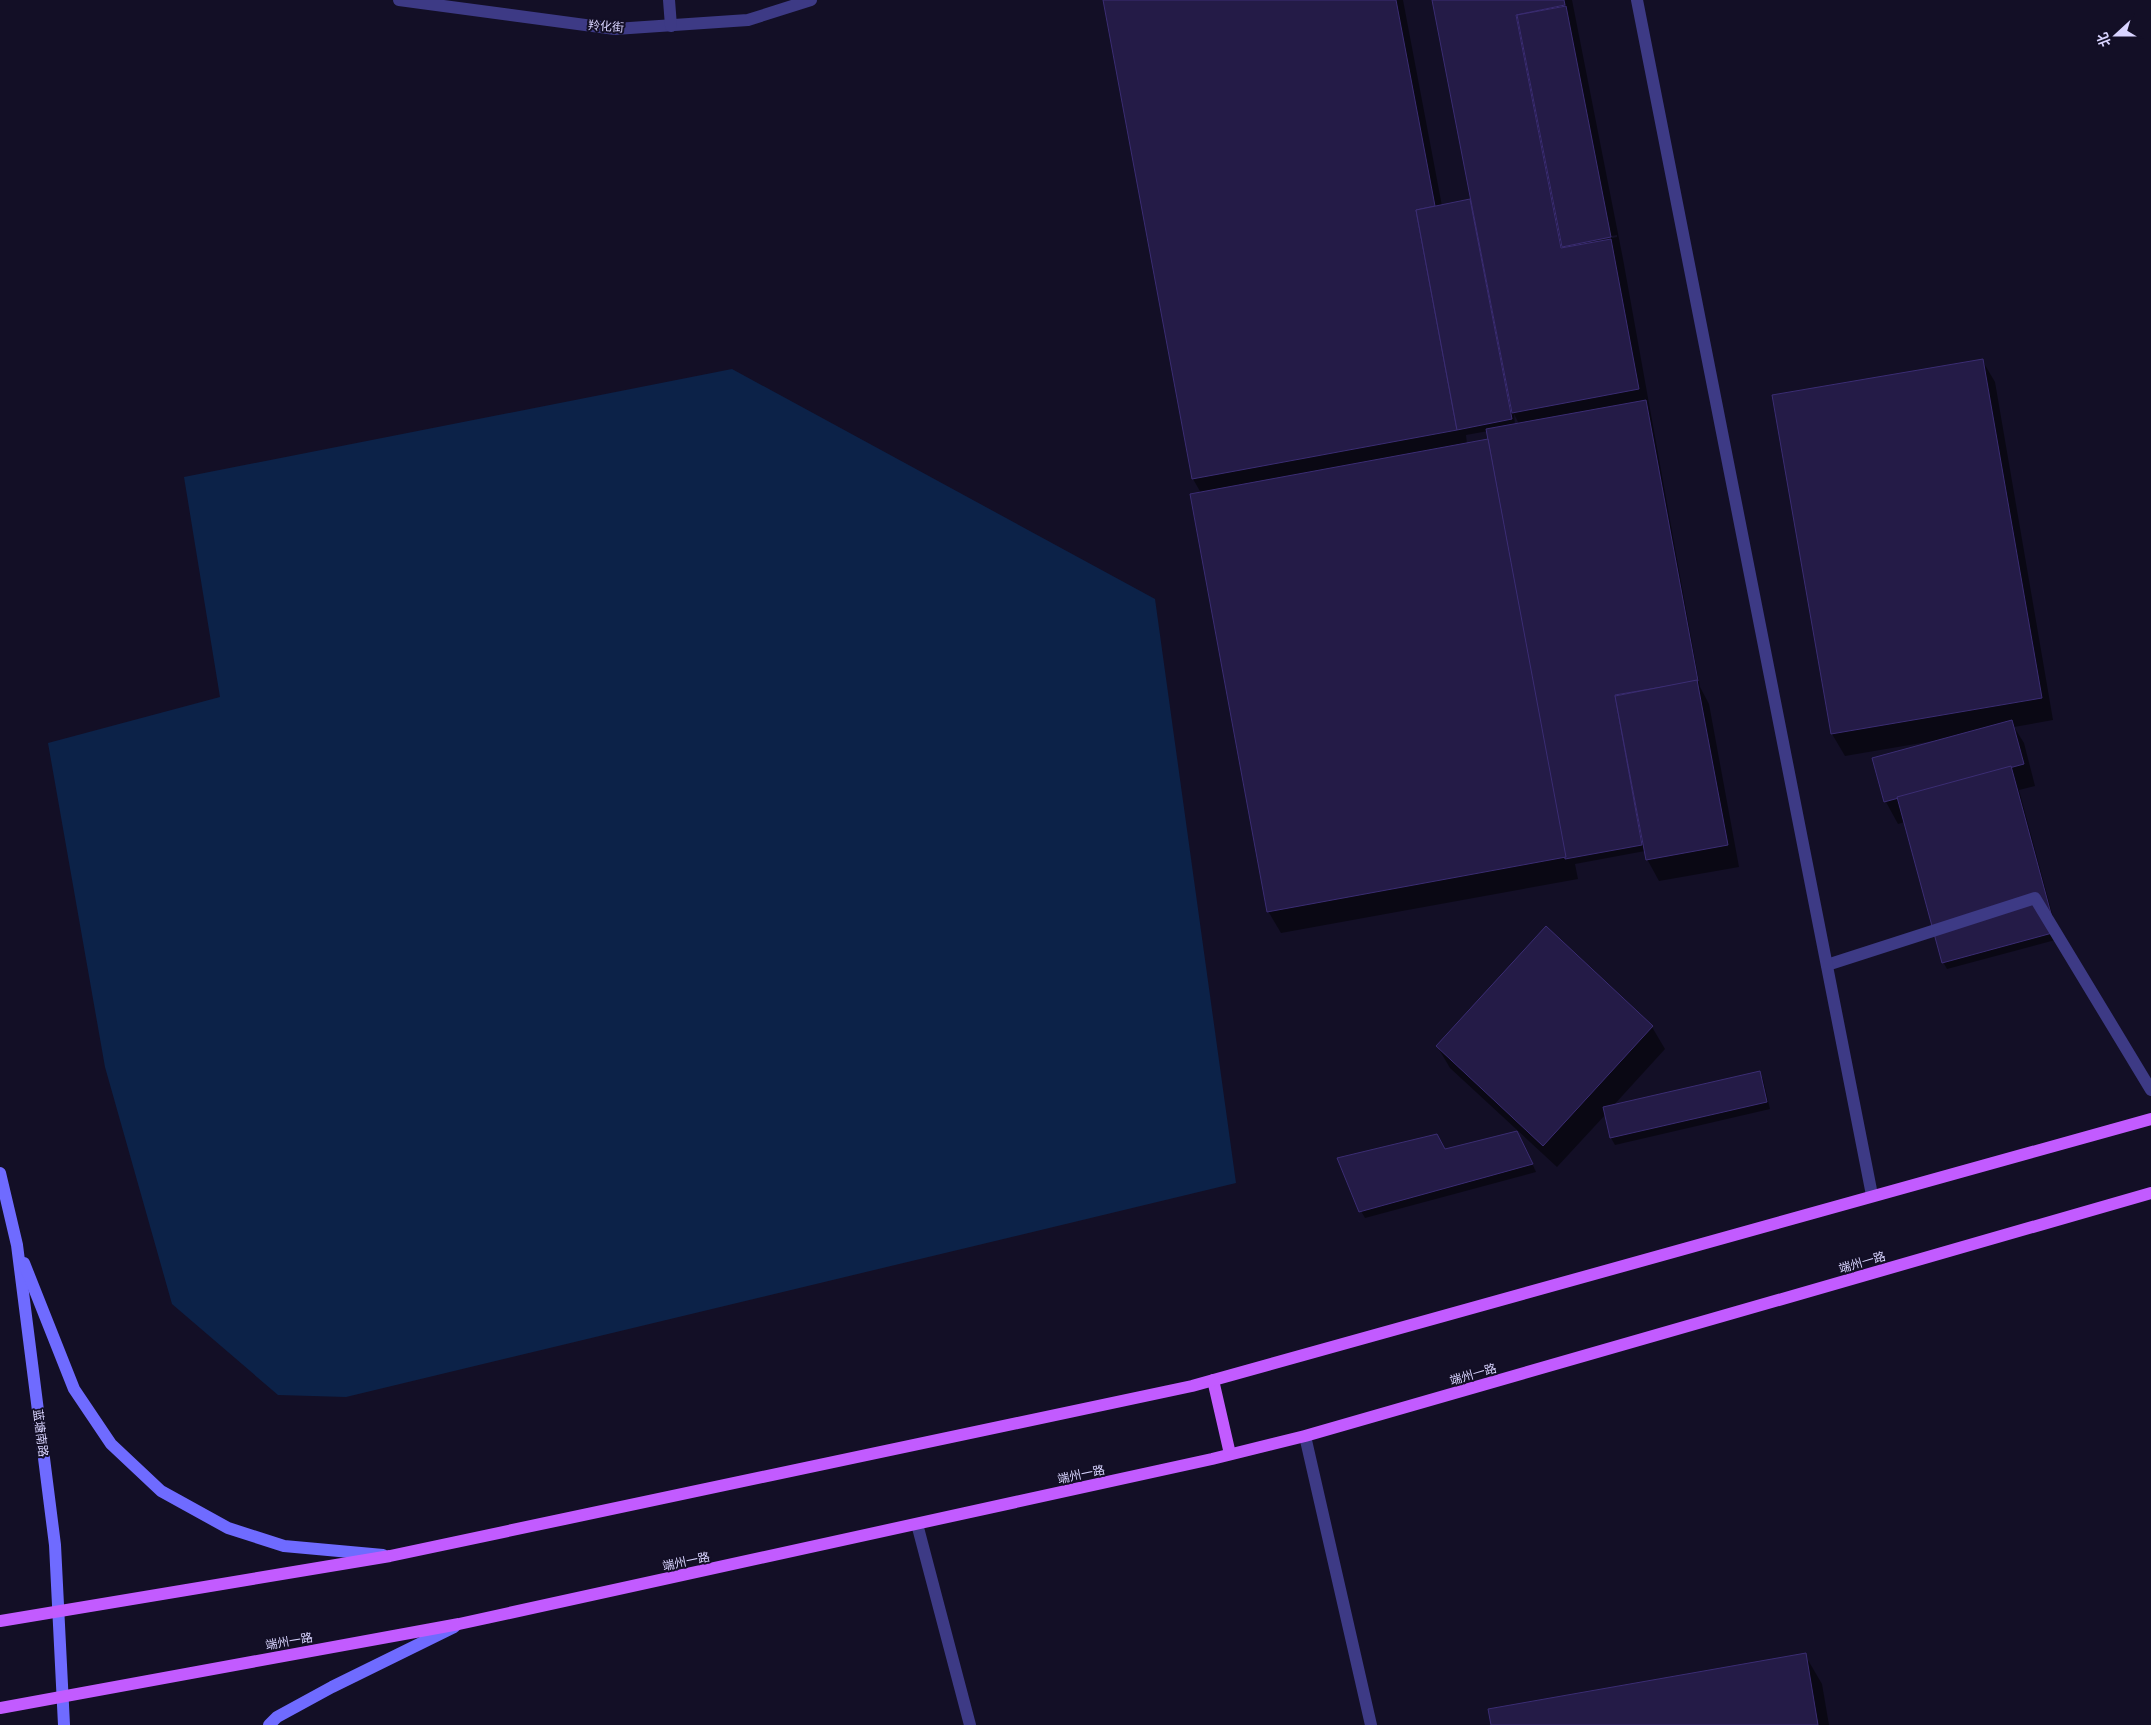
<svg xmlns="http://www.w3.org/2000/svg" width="2151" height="1725" font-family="Ubuntu,'Noto Sans SC',sans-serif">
	<rect width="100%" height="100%" fill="#130f26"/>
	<path fill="#0c2248" d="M732,369l423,230 81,584 -890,214 -68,-2 -106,-91 -67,-237 -57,-324 172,-46 -36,-220z"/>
	<g fill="#0007" fill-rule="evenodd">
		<path d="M1104,0h299l39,206 28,-5 3,5 -39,-206h138l51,259 77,428 9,17 30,163 -80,14 -12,-22 -2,-8 -70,13 3,15 -297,54 -13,-22 -67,-418 -8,-14zM1617,235v2l-48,10v-3zM1514,414l5,10 -4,1zM1488,431l2,14 -23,-1 -1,-9z"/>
		<path d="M1982,360l13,22 58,338 -39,7 10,16 11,43 -16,4 40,149 -112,30 -4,-7 -38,-140 -7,2 -12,-22 -12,-43 59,-16v-2l-88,15 -13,-22 -58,-338z"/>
		<path d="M1652,1027l13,22 -52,57 146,-34 4,7 7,30 -155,36 -4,-7 -5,-24 -49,53 -107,-99 -13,-22z"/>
		<path d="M1521,1139l15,33 -171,46 -4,-7 84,-60z"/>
		<path d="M1805,1655l17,29 7,41h-337z"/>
	</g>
	<g fill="#241b47" stroke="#3b2d73">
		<path d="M1103,0h293l39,206 -19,4 41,220 -265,49z"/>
		<path d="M1432,0h132l1,5 -49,10 45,233 50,-9 28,150 -127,24z"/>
		<path d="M1566,6l45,231 -49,10 -45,-232z"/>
		<path d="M1470,199l42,220 -55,11 -41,-220z"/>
		<path d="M1983,359l59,339 -211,36 -59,-339z"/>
		<path d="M1646,400l52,281 -83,14 27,150 -77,14 -79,-430z"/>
		<path d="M1488,439l78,418 -299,55 -77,-418z"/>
		<path d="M1697,680l31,165 -82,15 -31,-164z"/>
		<path d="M2012,720l12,44 -140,38 -12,-44z"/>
		<path d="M2011,766l45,166 -114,31 -45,-166z"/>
		<path d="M1546,926l107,100 -110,120 -107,-100z"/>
		<path d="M1760,1071l7,31 -157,36 -7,-31z"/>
		<path d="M1517,1131l16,33 -174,48 -22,-54 100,-24 8,15z"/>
		<path d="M1806,1653l12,72h-327l-3,-16z"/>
	</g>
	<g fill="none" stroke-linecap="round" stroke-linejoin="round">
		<path stroke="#3d3a85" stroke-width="12" d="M1827,965l208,-67 116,192"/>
		<g stroke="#3d3a85" stroke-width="12">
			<path d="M399,0l216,29 133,-9 63,-20"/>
			<path d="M669,0l2,26"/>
			<path d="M1637,0l235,1195"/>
			<path d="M1305,1436l66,289"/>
			<path d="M917,1524l53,201"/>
		</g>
		<g stroke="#6f6bff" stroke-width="12">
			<path d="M0,1173l17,72 38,300 9,180"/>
			<path d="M24,1263l50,126 37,55 50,47 67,37 56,18 99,9"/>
			<path d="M269,1725l8,-8 55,-30 122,-60"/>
		</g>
		<g stroke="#c25bff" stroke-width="12">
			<path d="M1213,1380l17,74"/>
			<path d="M0,1621l390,-65 802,-170 959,-267"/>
			<path d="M0,1708l459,-84 753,-165 93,-23 846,-243"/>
		</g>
	</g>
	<g text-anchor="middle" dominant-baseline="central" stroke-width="4" stroke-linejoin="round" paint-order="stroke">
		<g font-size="12" fill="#d9d4ff" stroke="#130f26">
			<text transform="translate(606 26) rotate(4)">羚化街</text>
			<text transform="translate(1862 1262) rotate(-16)">端州一路</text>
			<text transform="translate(1473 1374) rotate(-16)">端州一路</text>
			<text transform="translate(41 1433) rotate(83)">蓝塘南路</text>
			<text transform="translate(1081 1474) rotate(-12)">端州一路</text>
			<text transform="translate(686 1561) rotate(-12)">端州一路</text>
			<text transform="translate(289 1641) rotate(-10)">端州一路</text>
		</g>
	</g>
	<g transform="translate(2116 35) rotate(249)" stroke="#130f26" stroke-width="4" paint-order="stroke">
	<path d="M0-4L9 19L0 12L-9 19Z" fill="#d9d4ff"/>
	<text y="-8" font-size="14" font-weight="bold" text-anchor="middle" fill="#d9d4ff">北</text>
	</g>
</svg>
